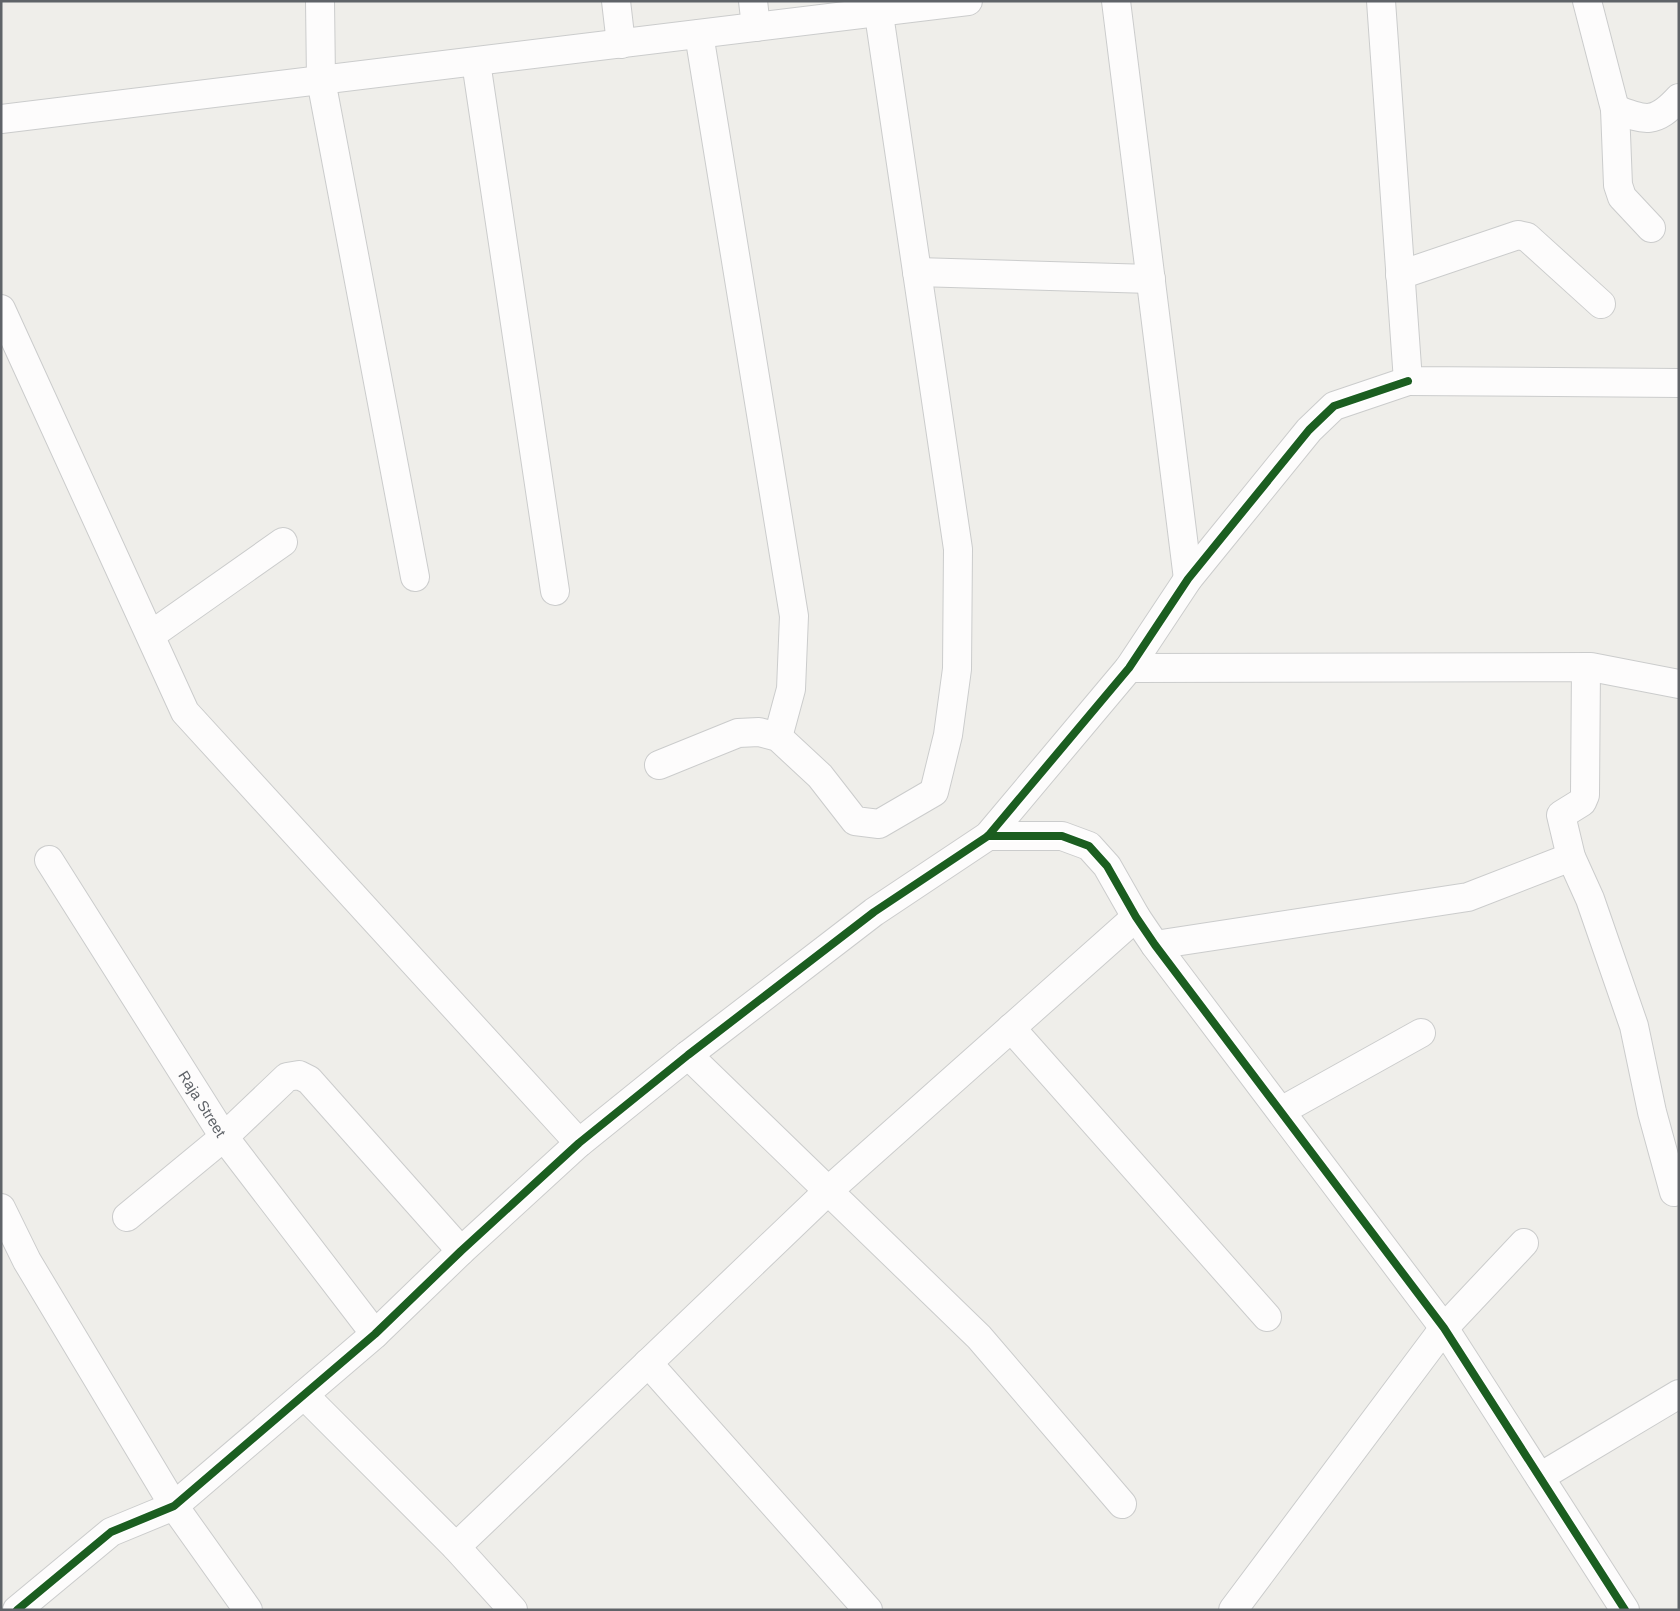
<svg xmlns="http://www.w3.org/2000/svg" width="1680" height="1611" font-family="Helvetica,sans-serif">
	<rect width="100%" height="100%" fill="#efeeea"/>
	<g fill="none" stroke-linecap="round" stroke-linejoin="round">
		<g stroke="#cbcccc" stroke-width="30">
			<g id="minor">
				<path d="M320,1l1,79 94,497"/>
				<path d="M616,1l5,43"/>
				<path d="M753,1l3,26"/>
				<path d="M1116,1l72,578"/>
				<path d="M1381,1l27,380 271,2"/>
				<path d="M1587,1l28,108 3,76 4,12 29,31"/>
				<path d="M699,34l95,582 -3,73 -13,48"/>
				<path d="M476,62l79,529"/>
				<path d="M1615,109c31,12 40,15 64,-11"/>
				<path d="M1,119l967,-118"/>
				<path d="M917,272l234,7"/>
				<path d="M1400,275l118,-40 9,2 74,67"/>
				<path d="M1,309l184,403 394,431"/>
				<path d="M151,635l132,-93"/>
				<path d="M1586,667l-1,128 -3,7 -21,13 10,42 19,42 44,127 18,86 22,80"/>
				<path d="M1129,668l462,-1 88,17"/>
				<path d="M659,765l79,-32 21,-1 19,5 42,39 35,45 24,3 55,-32 14,-57 9,-66 1,-120 -81,-548"/>
				<path d="M988,836h74l27,10 18,20 29,51 19,28 289,383 181,282"/>
				<path id="s1" d="M49,860l175,277 63,-60 12,-2 10,5 152,171"/>
				<path d="M1155,945l313,-48 103,-40"/>
				<path d="M1011,1028l256,289"/>
				<path d="M688,1055l291,282 143,167"/>
				<path d="M1281,1111l140,-78"/>
				<path d="M1,1208l26,53 147,245 74,104"/>
				<path d="M127,1217l97,-80 151,197"/>
				<path d="M648,1363l220,247"/>
				<path d="M304,1395l152,152 57,63"/>
				<path d="M1540,1477l139,-83"/>
				<path d="M456,1547l372,-356 308,-274"/>
				<path d="M17,1610l94,-78 63,-26 201,-172 86,-83 118,-108 109,-88 186,-143 114,-76 141,-168 59,-89 121,-149 25,-24 74,-25"/>
				<path d="M1233,1610l211,-282 80,-85"/>
			</g>
		</g>
		<use href="#minor" stroke="#fdfcfc" stroke-width="28"/>
		<g stroke="#fff" stroke-width="11">
			<g id="cycleway">
				<path d="M988,836h74l27,10 18,20 29,51 19,28 289,383 181,282"/>
				<path d="M17,1610l94,-78 63,-26 201,-172 86,-83 118,-108 109,-88 186,-143 114,-76 141,-168 59,-89 121,-149 25,-24 74,-25"/>
			</g>
		</g>
		<use href="#cycleway" stroke="#1b5e20" stroke-width="8"/>
	</g>
	<g text-anchor="middle" dominant-baseline="central" stroke-width="4" stroke-linejoin="round" paint-order="stroke">
		<g font-size="15" fill="#5f6368" stroke="#fff">
			<text stroke="none"><textPath href="#s1" startOffset="288">Raja Street</textPath></text>
		</g>
	</g>
	<rect width="1680" height="1611" fill="none" stroke="#5f6368" stroke-width="5"/>
</svg>
